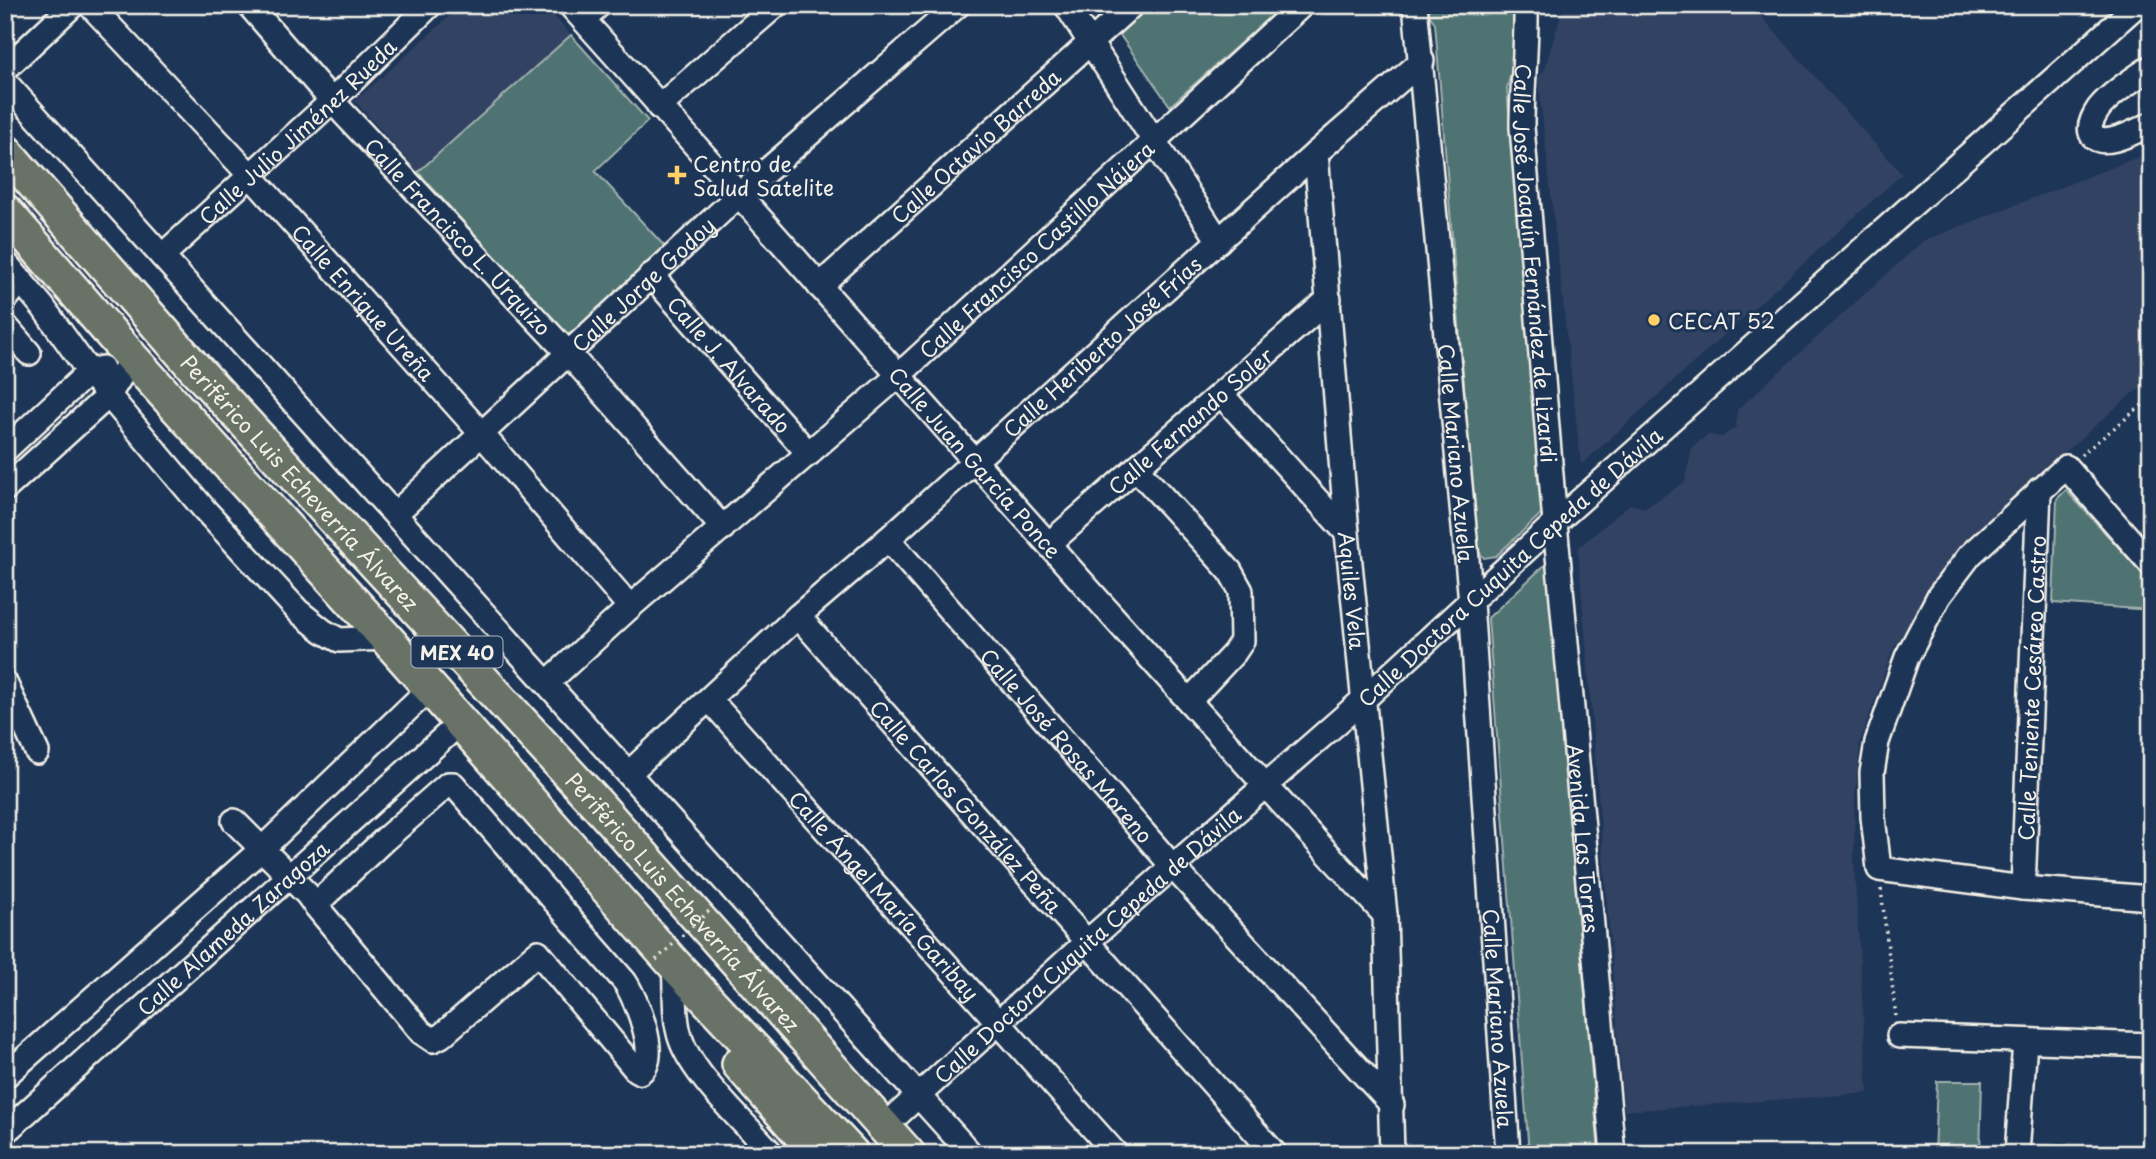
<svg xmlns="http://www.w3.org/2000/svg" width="2156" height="1159" font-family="'Playpen Sans',sans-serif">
	<rect width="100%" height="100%" fill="#1d3557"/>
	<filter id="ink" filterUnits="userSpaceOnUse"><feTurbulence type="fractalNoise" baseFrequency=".0143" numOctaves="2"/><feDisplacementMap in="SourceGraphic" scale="14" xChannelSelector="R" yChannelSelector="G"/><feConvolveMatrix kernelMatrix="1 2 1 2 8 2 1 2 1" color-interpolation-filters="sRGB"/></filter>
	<g filter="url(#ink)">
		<g fill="#334263">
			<path d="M462,5h82l27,30 -153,137 -63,-71z"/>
			<path d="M1564,5h187l151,169 -321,291 -43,-387 6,-7z"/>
			<path d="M2151,152v230l-21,13 -76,67 -69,63 -39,40 -53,84 -33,93 -5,57 -1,64 14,230 -244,18 -46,-563 52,-44 15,4 40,-26 7,-35 16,-12 14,2 14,-10 1,-17 186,-169z"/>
		</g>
		<g fill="#4f7272" stroke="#a2b2ad" stroke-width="2">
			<path d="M1147,5h136l-113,101 -53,-75z"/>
			<path d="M1422,5h93l4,37 -12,46 36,424 -47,44 -12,2 -7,-8 -42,-527z"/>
			<path d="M571,35l77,86 -53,50 73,79 -99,88 -151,-166z"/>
			<path d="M2066,490l85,93v27l-98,-7 4,-104z"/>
			<path d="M1547,563l52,591h-70l-41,-536z"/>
			<path d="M1937,1081h45l-2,73h-46z"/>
		</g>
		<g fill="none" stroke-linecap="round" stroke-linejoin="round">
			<g stroke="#f4f1e8" stroke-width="28">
				<g id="minor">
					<path id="s1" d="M90,5l161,171 230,257 149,174"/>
					<path id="s2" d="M249,5l83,96 235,251 156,176"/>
					<path id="s3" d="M570,5c272,303 537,612 815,910"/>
					<path d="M1066,5l153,236"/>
					<path id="s4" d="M1415,5l56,597 37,552"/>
					<path id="s5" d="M1526,5c1,41 -4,81 -4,122l33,396 58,631"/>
					<path d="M583,19l16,-14"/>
					<path d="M2151,67c-17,12 -39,25 -52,41 -4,6 -11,17 -8,25 9,19 47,-3 60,-9"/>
					<path d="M5,69l68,-64"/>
					<path d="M5,82l966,1072"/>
					<path d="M659,107l117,-102"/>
					<path id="s6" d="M1316,153l31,380 38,382 7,239"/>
					<path id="s7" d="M162,256l170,-155 98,-96"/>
					<path d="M5,262l38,45 46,65 115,137 94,102 25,20 16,9 47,-2"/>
					<path id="s8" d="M651,275l158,179"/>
					<path id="s9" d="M819,286l313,-281"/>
					<path d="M5,300l16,-20"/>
					<path d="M5,325l24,28"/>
					<path d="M1221,394l126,139"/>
					<path d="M5,450l84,-78 13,-4"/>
					<path d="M1136,468l94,103 11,20 1,50 -8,12 -45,48"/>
					<path d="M5,489l104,-94 23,-37"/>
					<path id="s10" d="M395,514l345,-320 218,-189"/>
					<path id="s11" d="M888,539l286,329 218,237"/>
					<path id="s12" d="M1050,543l279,-244"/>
					<path d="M2151,564l-85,-97 -96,88 -31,41 -32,61 -30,85 -5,31 1,44 6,52 144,19 128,10"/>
					<path id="s13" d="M798,616l477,538"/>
					<path d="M5,683l32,69"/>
					<path id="s14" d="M547,683l83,-76 268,-231 404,-371"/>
					<path id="s15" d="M710,700l406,454"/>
					<path id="s16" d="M629,773l169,-157 90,-77 428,-386 106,-92"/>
					<path d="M234,821l73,73 8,11 106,127 12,8 8,-4 97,-84 98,118 4,2c21,-15 -4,-73 -15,-90l-172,-198h-5l-64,56 -69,65"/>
					<path id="s17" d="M2023,888l16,-398"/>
					<path d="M674,964c2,24 -1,53 7,76 13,37 64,83 91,114"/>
					<path d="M1899,1036l252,9"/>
					<path d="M5,1076l258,-228 167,-160"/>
					<path id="s18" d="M884,1127l204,-186 275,-241 192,-177 582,-518"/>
					<path id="s19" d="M5,1132l456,-410"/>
					<path d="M2017,1154l8,-113"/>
				</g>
			</g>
			<g stroke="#f4f1e8" stroke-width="38">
				<g id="highway">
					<path id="s20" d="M5,151l188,215 403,437 312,351"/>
					<path d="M5,211l127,147 254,280 288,326 178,190"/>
					<path d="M739,1064l79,90"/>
				</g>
			</g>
			<g stroke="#f4f1e8" stroke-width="3.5" stroke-dasharray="2 5" stroke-linecap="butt">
				<path d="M2081,455l70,-57"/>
				<path d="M1881,889l15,128"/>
			</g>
			<use href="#minor" stroke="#1d3557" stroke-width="23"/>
			<use href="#highway" stroke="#697266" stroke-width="33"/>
			<path stroke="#f4f1e8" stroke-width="3.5" stroke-dasharray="2 5" stroke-linecap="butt" d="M656,960l54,-50"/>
		</g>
	</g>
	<g fill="#ffd166" stroke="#1d3557" stroke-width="2.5">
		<path d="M673.5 164.5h7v7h7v7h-7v7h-7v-7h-7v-7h7z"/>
		<circle cx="1654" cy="320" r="7"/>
	</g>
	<g text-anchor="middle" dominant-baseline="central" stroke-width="6" stroke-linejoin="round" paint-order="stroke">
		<rect fill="#1d3557" stroke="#b4b9bc" stroke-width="2" x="411.5" y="636.5" width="91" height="31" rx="5"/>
		<g font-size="19" font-weight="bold" fill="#f4f1e8">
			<text x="457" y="652">MEX 40</text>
		</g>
		<g font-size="21" fill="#f4f1e8" stroke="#1d3557">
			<text stroke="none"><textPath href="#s7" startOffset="184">Calle Julio Jiménez Rueda</textPath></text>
			<text stroke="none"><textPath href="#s9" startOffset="210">Calle Octavio Barreda</textPath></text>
			<text stroke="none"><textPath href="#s2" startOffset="312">Calle Francisco L. Urquizo</textPath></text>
			<text stroke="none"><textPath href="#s14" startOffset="654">Calle Francisco Castillo Nájera</textPath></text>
			<text stroke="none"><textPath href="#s5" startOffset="259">Calle José Joaquín Fernández de Lizardi</textPath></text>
			<text stroke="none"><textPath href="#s10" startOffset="338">Calle Jorge Godoy</textPath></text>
			<text stroke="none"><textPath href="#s1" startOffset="404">Calle Enrique Ureña</textPath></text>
			<text stroke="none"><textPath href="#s16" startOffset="637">Calle Heriberto José Frías</textPath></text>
			<text stroke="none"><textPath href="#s8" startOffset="119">Calle J. Alvarado</textPath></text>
			<text stroke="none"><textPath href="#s12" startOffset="186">Calle Fernando Soler</textPath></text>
			<text stroke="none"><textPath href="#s4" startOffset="450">Calle Mariano Azuela</textPath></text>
			<text stroke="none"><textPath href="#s3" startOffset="611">Calle Juan García Ponce</textPath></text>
			<text stroke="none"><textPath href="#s20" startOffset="444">Periférico Luis Echeverría Álvarez</textPath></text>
			<text stroke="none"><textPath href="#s18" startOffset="840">Calle Doctora Cuquita Cepeda de Dávila</textPath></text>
			<text stroke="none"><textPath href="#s6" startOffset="439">Aquiles Vela</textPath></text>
			<text stroke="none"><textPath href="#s17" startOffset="200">Calle Teniente Cesáreo Castro</textPath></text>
			<text stroke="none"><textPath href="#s11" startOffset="273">Calle José Rosas Moreno</textPath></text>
			<text stroke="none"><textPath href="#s13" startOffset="254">Calle Carlos González Peña</textPath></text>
			<text stroke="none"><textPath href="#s5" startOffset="836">Avenida Las Torres</textPath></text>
			<text stroke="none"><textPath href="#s15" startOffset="262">Calle Ángel María Garibay</textPath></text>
			<text stroke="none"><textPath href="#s20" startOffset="1012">Periférico Luis Echeverría Álvarez</textPath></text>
			<text stroke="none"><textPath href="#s19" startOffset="306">Calle Alameda Zaragoza</textPath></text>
			<text stroke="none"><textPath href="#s18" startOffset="273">Calle Doctora Cuquita Cepeda de Dávila</textPath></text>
			<text stroke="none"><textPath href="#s4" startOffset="1017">Calle Mariano Azuela</textPath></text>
		</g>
		<g font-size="21" fill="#f4f1e8" stroke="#1d3557" text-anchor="start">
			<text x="693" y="163">Centro de<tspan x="693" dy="24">Salud Satelite</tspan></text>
			<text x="1668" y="320">CECAT 52</text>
		</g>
	</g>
	<rect width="2156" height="1159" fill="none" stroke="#1d3557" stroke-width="28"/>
	<rect x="14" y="14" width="2128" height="1131" fill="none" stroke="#f4f1e8" stroke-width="2.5" filter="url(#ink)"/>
</svg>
